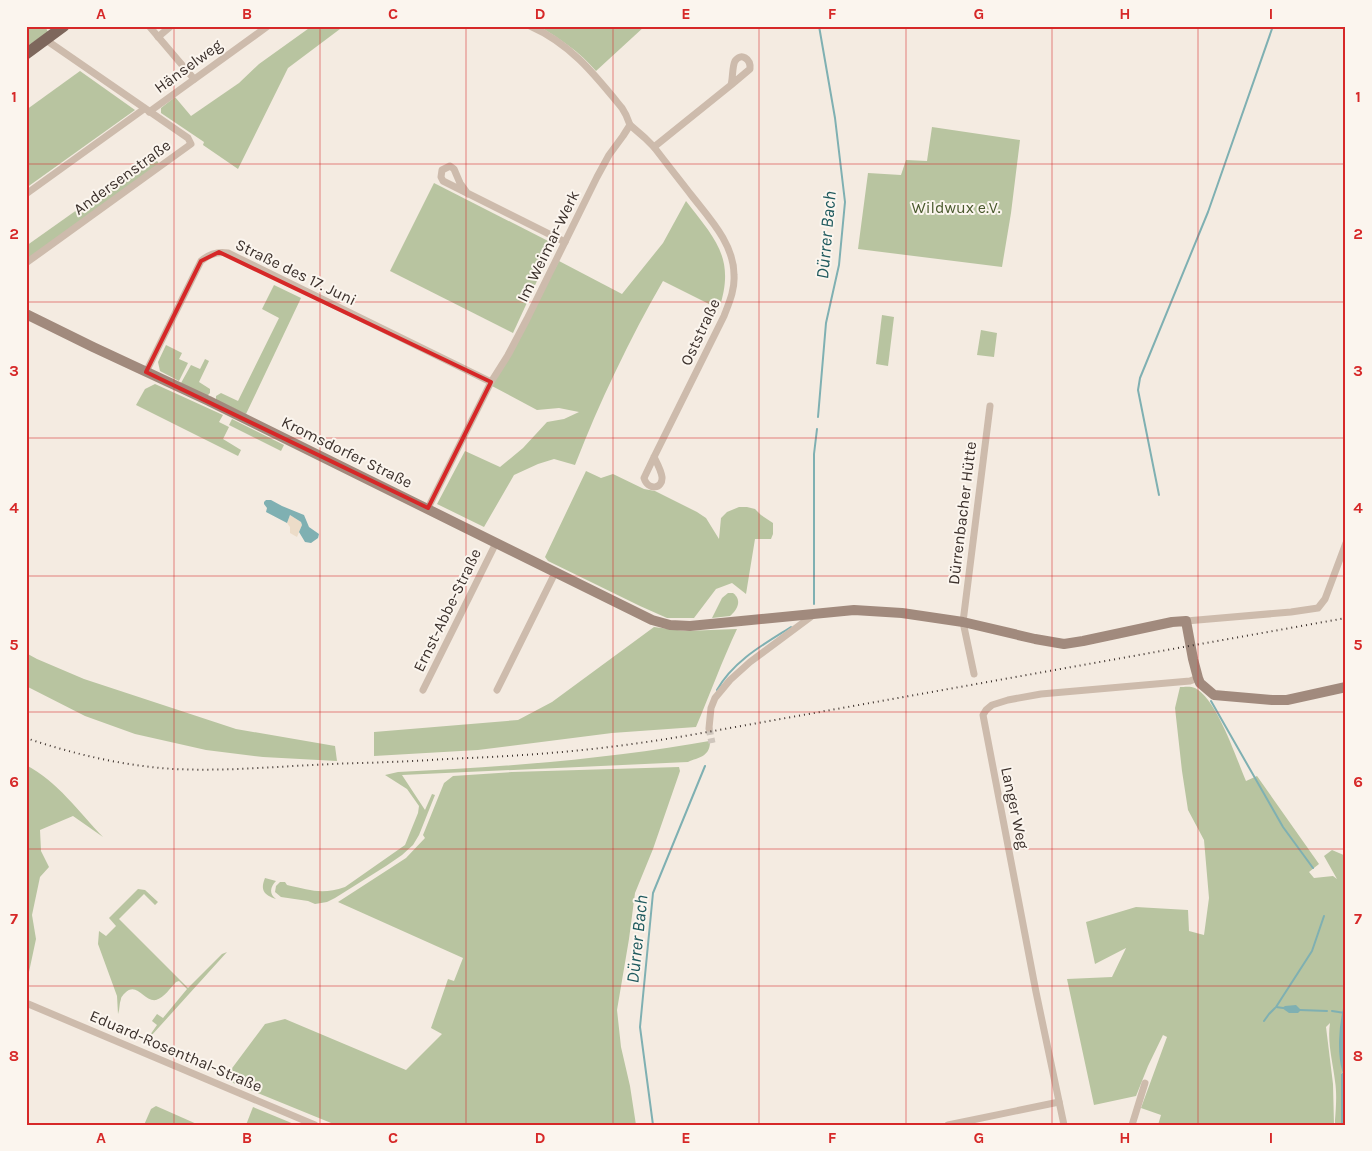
<svg xmlns="http://www.w3.org/2000/svg" width="1372" height="1151" font-family="Karla,sans-serif">
	<rect width="100%" height="100%" fill="#f4ebe1"/>
	<g fill="#b8c4a0">
		<path d="M26,26h19l3,6 -22,15z"/>
		<path d="M312,26h32l-56,42 -50,101 -35,-24 1,-3 -43,-29v-5l14,-11 16,19 48,-33 20,-19z"/>
		<path d="M539,26h106l-49,45c-16,-19 -36,-32 -57,-45z"/>
		<path d="M80,71l55,39 -109,78v-78z"/>
		<path d="M932,127l88,13 -9,73 -9,54 -144,-18 10,-76 33,2 5,-15 21,1z"/>
		<path d="M153,156l8,10 -135,97v-17z"/>
		<path d="M434,183l120,61 -41,89 -123,-62z"/>
		<path d="M686,201c29,38 50,57 33,108l-56,-28c-33,57 -64,122 -88,184l-21,-6 -16,5 -24,11 -30,52 -47,-23 28,-53 35,16 23,-19 24,-26 17,-3 15,-7 -20,-4 -22,2 -45,-24 67,-125 63,33 41,-51z"/>
		<path d="M274,285l27,13 -55,116 -30,-14v-4l5,-3 17,8 41,-83 -17,-9z"/>
		<path d="M882,315l12,2 -6,49 -12,-2z"/>
		<path d="M981,330l16,3 -3,24 -17,-2z"/>
		<path d="M166,345l16,8 -3,6 9,4 -9,18 -19,-10 -2,-9z"/>
		<path d="M205,359l4,2 -10,21 11,7v4l-3,3 -26,-13 10,-18 9,4z"/>
		<path d="M155,384l68,31 -4,7 10,5 -6,12 18,11 -3,6 -102,-51 9,-16z"/>
		<path d="M232,419l52,26 -3,6 -52,-26z"/>
		<path d="M586,471l15,7 12,-4 31,15 11,2 42,21 9,6 13,21 2,-21 6,-6 12,-5h8l8,2 6,6 12,8v11l-2,5h-16l-9,55 -14,-11 -16,6 -22,29h-27l-27,-12 -92,-45 -3,-4z"/>
		<path d="M728,593h5c9,7 5,16 -3,23l-18,2 10,-20z"/>
		<path d="M654,627l31,4 52,-2c-15,32 -27,65 -41,98l-84,6 -134,17 -104,6v-24l144,-12 34,-18z"/>
		<path d="M26,653l11,6 47,20 152,50 99,17 2,15 -74,-4 -57,-7 -71,-16 -50,-18 -59,-30z"/>
		<path d="M1180,687c4,0 11,-1 15,1 22,11 41,70 51,93l11,-5 62,88 -10,8 5,6 19,-2 4,3 -13,-23 8,-6 14,6v213l-5,5v51h-6v-5c1,-12 2,-27 0,-39 -2,-18 -8,-39 -5,-58l-4,4 7,57 1,41h-176l3,-10 -20,-7 26,-71 -4,-2 -15,31 -12,30 -42,9 -27,-126 45,-2 14,-29 -31,16 -9,-42 50,-15 52,3 1,21 15,4 5,-37 -5,-58 -16,-30 -6,-39 -7,-63z"/>
		<path d="M715,740l-1,2 -4,1c-1,14 -11,14 -22,19l-286,13 23,35 7,-16 3,1 -16,40 -6,10 -11,10 -16,11 -51,32 -8,4 -12,2 -7,-3 -27,-4 -6,-5 1,-6 4,-4h5l2,3c23,5 35,10 58,2l60,-42 13,-32 1,-7 -12,-17 -22,-14 13,-3c107,-5 213,-13 317,-32z"/>
		<path d="M26,765c31,16 53,47 77,72l-30,-21 -33,14 1,21 8,16 -9,10 -8,38 4,24 -10,47z"/>
		<path d="M679,767l1,4 -27,78 -18,44 -6,46 -12,71 4,37 9,39 6,39h-300l-110,-45 1,-5 38,-51 20,-5 121,51 36,-36 -11,-6 17,-49 6,2 9,-23 -125,-56 68,-44 19,-20 -2,-3 21,-52 9,-7 59,-4z"/>
		<path d="M265,878l11,3c-6,6 -7,13 0,18 -12,-4 -16,-9 -11,-21z"/>
		<path d="M138,889l7,1 13,12 -3,3 -11,-11 -25,25 69,69 34,-34 5,-2 -76,84 -1,-1 7,-10 -5,-4 5,-7 6,4 24,-29 -8,-8 -3,1c-5,5 -12,16 -20,18 -12,2 -19,-19 -31,-7 -1,1 -4,4 -4,6 -2,5 -1,10 -3,15l-1,-18 -19,-52 1,-13 7,5 10,-10 -7,-8z"/>
		<path d="M156,1106l43,19h-55l7,-16z"/>
		<path d="M253,1107l41,17 -1,1h-47z"/>
	</g>
	<path fill="#ecdcc8" d="M290,515l11,7 1,3 -5,12 -7,-4v-6l-3,-4z"/>
	<g fill="#7fb0b2">
		<path d="M266,500h5l11,6 22,9 5,12 10,7 -1,4 -7,5 -6,-1 -6,-10 3,-7 -1,-3 -11,-7 -3,8 -21,-11 1,-4 -3,-4v-2z"/>
		<path d="M1296,1005l5,5 -3,3h-9l-7,-5 3,-2z"/>
		<path d="M1346,1069v56h-5v-51z"/>
	</g>
	<g fill="none" stroke-linecap="round" stroke-linejoin="round">
		<g stroke="#7fb0b2" stroke-width="2">
			<path d="M818,417l8,-94 13,-58 6,-63 -10,-84 -16,-92"/>
			<path d="M1159,495l-21,-105 2,-12 68,-166 65,-186"/>
			<path d="M814,604v-150l3,-25"/>
			<path d="M717,690c16,-29 47,-46 74,-63"/>
			<path d="M1211,701l72,126 30,41"/>
			<path d="M1283,1008l-7,-1 36,-56 12,-35"/>
			<path d="M1300,1010l27,1"/>
			<path d="M1332,1011l13,2"/>
			<path d="M1264,1021l5,-7 6,-6"/>
			<path d="M653,1125l-13,-98 13,-134 52,-127"/>
		</g>
		<path stroke="#7fb0b2" stroke-width="6" d="M1345,1070c-5,-18 -3,-43 1,-61"/>
		<path stroke="#cfc6bd" stroke-width="7" stroke-dasharray="7 3.5" stroke-linecap="butt" d="M709,728l3,15"/>
		<g stroke="#cdbbac" stroke-width="7">
			<path d="M149,26l45,53"/>
			<path d="M158,37l13,-11"/>
			<path d="M149,112l119,-86"/>
			<path d="M630,125l15,13 9,9c12,16 25,32 38,49 18,23 42,48 42,79 1,15 -5,28 -10,41l-70,141 -10,21c4,13 19,11 18,-1 -1,-7 -5,-14 -8,-20"/>
			<path d="M654,147l77,-62c2,-7 1,-18 4,-24 6,-9 16,-2 15,8l-19,16"/>
			<path d="M26,194l118,-85"/>
			<path d="M468,194l-8,-11 -6,-14 -4,-3 -8,4 -1,7 2,4 122,61"/>
			<path d="M26,263l165,-119 -3,-6 -142,-98"/>
			<path d="M146,372l55,-111c8,-7 16,-10 27,-8l263,129"/>
			<path d="M428,508l63,-126 17,-27 19,-36 70,-142 12,-22 14,-19 7,-11 -4,-10 -4,-7c-27,-33 -51,-64 -92,-82"/>
			<path d="M1186,621l105,-9 27,-4 7,-9 21,-56"/>
			<path d="M974,674l-11,-52 27,-216"/>
			<path d="M423,690l73,-147"/>
			<path d="M497,690l58,-117"/>
			<path d="M709,728l2,-20 4,-10 15,-18 20,-18 62,-46 2,-2"/>
			<path d="M26,1003l289,122"/>
			<path d="M948,1125l111,-23"/>
			<path d="M1064,1125l-28,-133 -53,-277 3,-5 6,-5 16,-5 33,-6 149,-13 8,-3"/>
			<path d="M1132,1125l13,-42"/>
		</g>
		<path stroke="#a18a7d" stroke-width="10" d="M26,314l67,33 116,54 443,219 18,5 20,1 164,-16 48,3 61,9 72,17 29,5 19,-3 89,-19 14,-1 7,38 5,19 2,5 14,12 58,5h15l59,-13"/>
		<path stroke="#7d675c" stroke-width="11" d="M26,54l38,-28"/>
		<path stroke="#3b302b" stroke-width="2" stroke-dasharray="1 4" stroke-linecap="butt" d="M26,738c47,16 98,28 148,31 63,3 126,-5 189,-6 28,-1 55,-2 83,-4 52,-2 103,-5 155,-11 34,-4 67,-9 101,-15l644,-115"/>
	</g>
	<path fill="none" stroke="#d62828" stroke-width="4" stroke-linejoin="round" d="M219,252l272,130 -63,126 -282,-136 55,-111z"/>
	<path fill="none" stroke="#d62828" stroke-width="1" stroke-opacity="0.55" d="M174,26v1099M320,26v1099M466,26v1099M613,26v1099M759,26v1099M906,26v1099M1052,26v1099M1198,26v1099M26,164h1320M26,302h1320M26,438h1320M26,576h1320M26,712h1320M26,849h1320M26,986h1320"/>
	<g text-anchor="middle" dominant-baseline="central" stroke-width="4" stroke-linejoin="round" paint-order="stroke">
		<g font-size="16" fill="#3b302b" stroke="#fbf5ee">
			<text transform="translate(188 66) rotate(-36)">Hänselweg</text>
			<text transform="translate(122 177) rotate(-36)">Andersenstraße</text>
			<text transform="translate(548 246) rotate(-64)">Im Weimar-Werk</text>
			<text transform="translate(296 272) rotate(26)">Straße des 17. Juni</text>
			<text transform="translate(700 332) rotate(-65)">Oststraße</text>
			<text transform="translate(347 452) rotate(26)">Kromsdorfer Straße</text>
			<text transform="translate(962 513) rotate(-83)">Dürrenbacher Hütte</text>
			<text transform="translate(447 610) rotate(-64)">Ernst-Abbe-Straße</text>
			<text transform="translate(1015 808) rotate(78)">Langer Weg</text>
			<text transform="translate(176 1051) rotate(23)">Eduard-Rosenthal-Straße</text>
		</g>
		<g font-size="16" fill="#4a5a2e" stroke="#fbf5ee">
			<text x="956" y="207">Wildwux e.V.</text>
		</g>
		<g font-size="18" font-style="italic" fill="#1f5a5e" stroke="#fbf5ee">
			<text transform="translate(826 235) rotate(-85)">Dürrer Bach</text>
			<text transform="translate(637 939) rotate(-84)">Dürrer Bach</text>
		</g>
	</g>
	<rect width="1372" height="1151" fill="none" stroke="#fbf5ee" stroke-width="55"/>
	<rect x="28" y="28" width="1316" height="1096" fill="none" stroke="#d62828" stroke-width="2"/>
	<g font-size="16" text-anchor="middle" font-weight="bold" fill="#d62828">
		<text x="101" y="19">A</text>
		<text x="247" y="19">B</text>
		<text x="393" y="19">C</text>
		<text x="540" y="19">D</text>
		<text x="686" y="19">E</text>
		<text x="832" y="19">F</text>
		<text x="979" y="19">G</text>
		<text x="1125" y="19">H</text>
		<text x="1271" y="19">I</text>
		<text x="14" y="102">1</text>
		<text x="1358" y="102">1</text>
		<text x="14" y="239">2</text>
		<text x="1358" y="239">2</text>
		<text x="14" y="376">3</text>
		<text x="1358" y="376">3</text>
		<text x="14" y="513">4</text>
		<text x="1358" y="513">4</text>
		<text x="14" y="650">5</text>
		<text x="1358" y="650">5</text>
		<text x="14" y="787">6</text>
		<text x="1358" y="787">6</text>
		<text x="14" y="924">7</text>
		<text x="1358" y="924">7</text>
		<text x="14" y="1061">8</text>
		<text x="1358" y="1061">8</text>
		<text x="101" y="1143">A</text>
		<text x="247" y="1143">B</text>
		<text x="393" y="1143">C</text>
		<text x="540" y="1143">D</text>
		<text x="686" y="1143">E</text>
		<text x="832" y="1143">F</text>
		<text x="979" y="1143">G</text>
		<text x="1125" y="1143">H</text>
		<text x="1271" y="1143">I</text>
	</g>
</svg>
